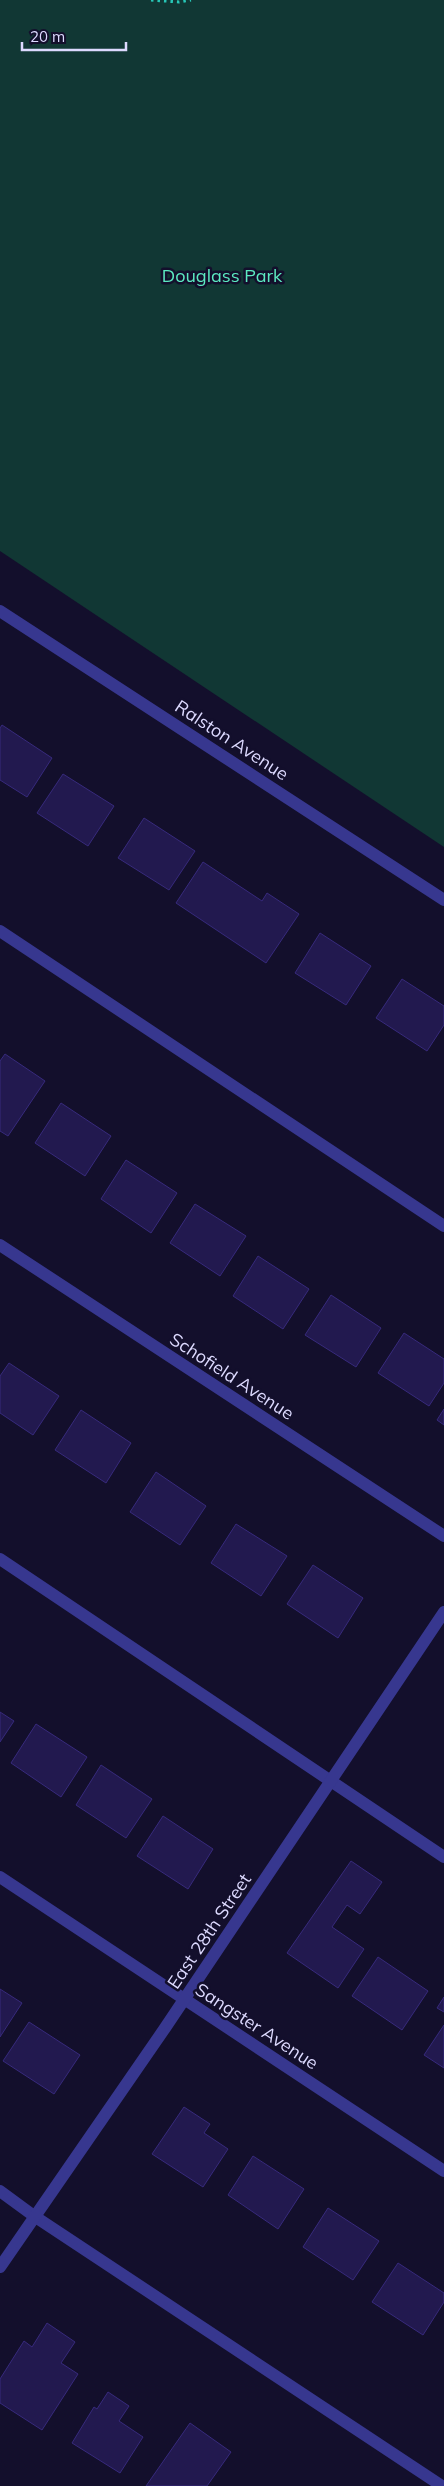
<svg xmlns="http://www.w3.org/2000/svg" width="444" height="2486" font-family="Mulish,sans-serif">
	<rect width="100%" height="100%" fill="#130f2c"/>
	<path fill="#113734" d="M0,0h444v847l-444,-296z"/>
	<g fill="#22194f" stroke="#372a7c">
		<path d="M2,725l50,33 -25,39 -27,-17v-52z"/>
		<path d="M63,774l51,32 -26,40 -51,-33z"/>
		<path d="M144,818l51,33 -26,39 -51,-32z"/>
		<path d="M203,862l59,39 5,-8 32,21 -33,49 -90,-60z"/>
		<path d="M320,933l51,33 -25,39 -51,-32z"/>
		<path d="M402,979l42,27v19l-17,26 -51,-33z"/>
		<path d="M5,1054l40,27 -37,55 -8,-5v-70z"/>
		<path d="M61,1103l50,33 -26,40 -50,-33z"/>
		<path d="M126,1160l51,33 -26,40 -50,-34z"/>
		<path d="M195,1204l51,32 -26,40 -50,-33z"/>
		<path d="M258,1256l51,33 -26,40 -50,-33z"/>
		<path d="M331,1295l50,33 -25,39 -51,-32z"/>
		<path d="M404,1333l40,26v24l-15,23 -51,-33z"/>
		<path d="M9,1363l50,33 -26,39 -33,-22v-37z"/>
		<path d="M444,1409v16l-7,-5z"/>
		<path d="M81,1410l50,33 -25,40 -51,-33z"/>
		<path d="M156,1472l50,34 -26,39 -50,-33z"/>
		<path d="M236,1524l51,32 -26,40 -50,-33z"/>
		<path d="M313,1565l50,33 -25,40 -51,-34z"/>
		<path d="M0,1712l14,9 -14,21z"/>
		<path d="M36,1724l51,33 -26,40 -50,-34z"/>
		<path d="M101,1765l51,34 -26,39 -50,-33z"/>
		<path d="M163,1816l50,33 -25,40 -51,-33z"/>
		<path d="M351,1861l31,21 -22,32 -13,-9 -15,22 32,22 -26,39 -51,-35z"/>
		<path d="M378,1957l50,34 -26,39 -50,-34z"/>
		<path d="M0,1989l22,14 -22,34z"/>
		<path d="M444,1997v15l-7,-4z"/>
		<path d="M29,2022l51,33 -26,39 -51,-33z"/>
		<path d="M444,2025v43l-20,-13z"/>
		<path d="M184,2107l26,17 -6,9 24,16 -25,38 -51,-33z"/>
		<path d="M253,2156l51,33 -26,40 -50,-34z"/>
		<path d="M328,2208l51,33 -26,39 -50,-33z"/>
		<path d="M398,2263l46,30v9l-21,33 -51,-33z"/>
		<path d="M47,2323l28,19 -14,21 17,11 -36,56 -42,-27v-24l24,-38 8,6z"/>
		<path d="M108,2392l21,14 -10,15 24,16 -23,36 -48,-30 22,-36 3,2z"/>
		<path d="M190,2423l41,29 -24,34h-61z"/>
	</g>
	<g fill="none" stroke-linecap="round" stroke-linejoin="round">
		<path stroke="#27c7b7" stroke-width="3" stroke-dasharray="2.5 4" stroke-linecap="butt" d="M151,0l28,2 12,-2"/>
		<g stroke="#37378f" stroke-width="12">
			<path d="M0,611l444,289"/>
			<path d="M0,931l444,295"/>
			<path d="M0,1245l444,291"/>
			<path d="M0,1559l444,298"/>
			<path d="M0,1877l444,294"/>
			<path d="M0,2191l34,25 408,270"/>
			<path d="M0,2267l165,-239 279,-416"/>
		</g>
	</g>
	<g text-anchor="middle" dominant-baseline="central" stroke-width="5" stroke-linejoin="round" paint-order="stroke">
		<g font-size="18" fill="#5ceac1" stroke="#130f2c">
			<text x="222" y="275">Douglass Park</text>
		</g>
		<g font-size="18" fill="#dddaff" stroke="#130f2c">
			<text transform="translate(232 740) rotate(33)">Ralston Avenue</text>
			<text transform="translate(232 1376) rotate(33)">Schofield Avenue</text>
			<text transform="translate(209 1931) rotate(-56)">East 28th Street</text>
			<text transform="translate(257 2026) rotate(33)">Sangster Avenue</text>
		</g>
	</g>
	<path d="M22 42v8h104v-8" fill="none" stroke="#dddaff" stroke-width="2.5"/>
	<text x="30" y="42" font-size="15" fill="#dddaff" stroke="#130f2c" stroke-width="4" paint-order="stroke">20 m</text>
</svg>
